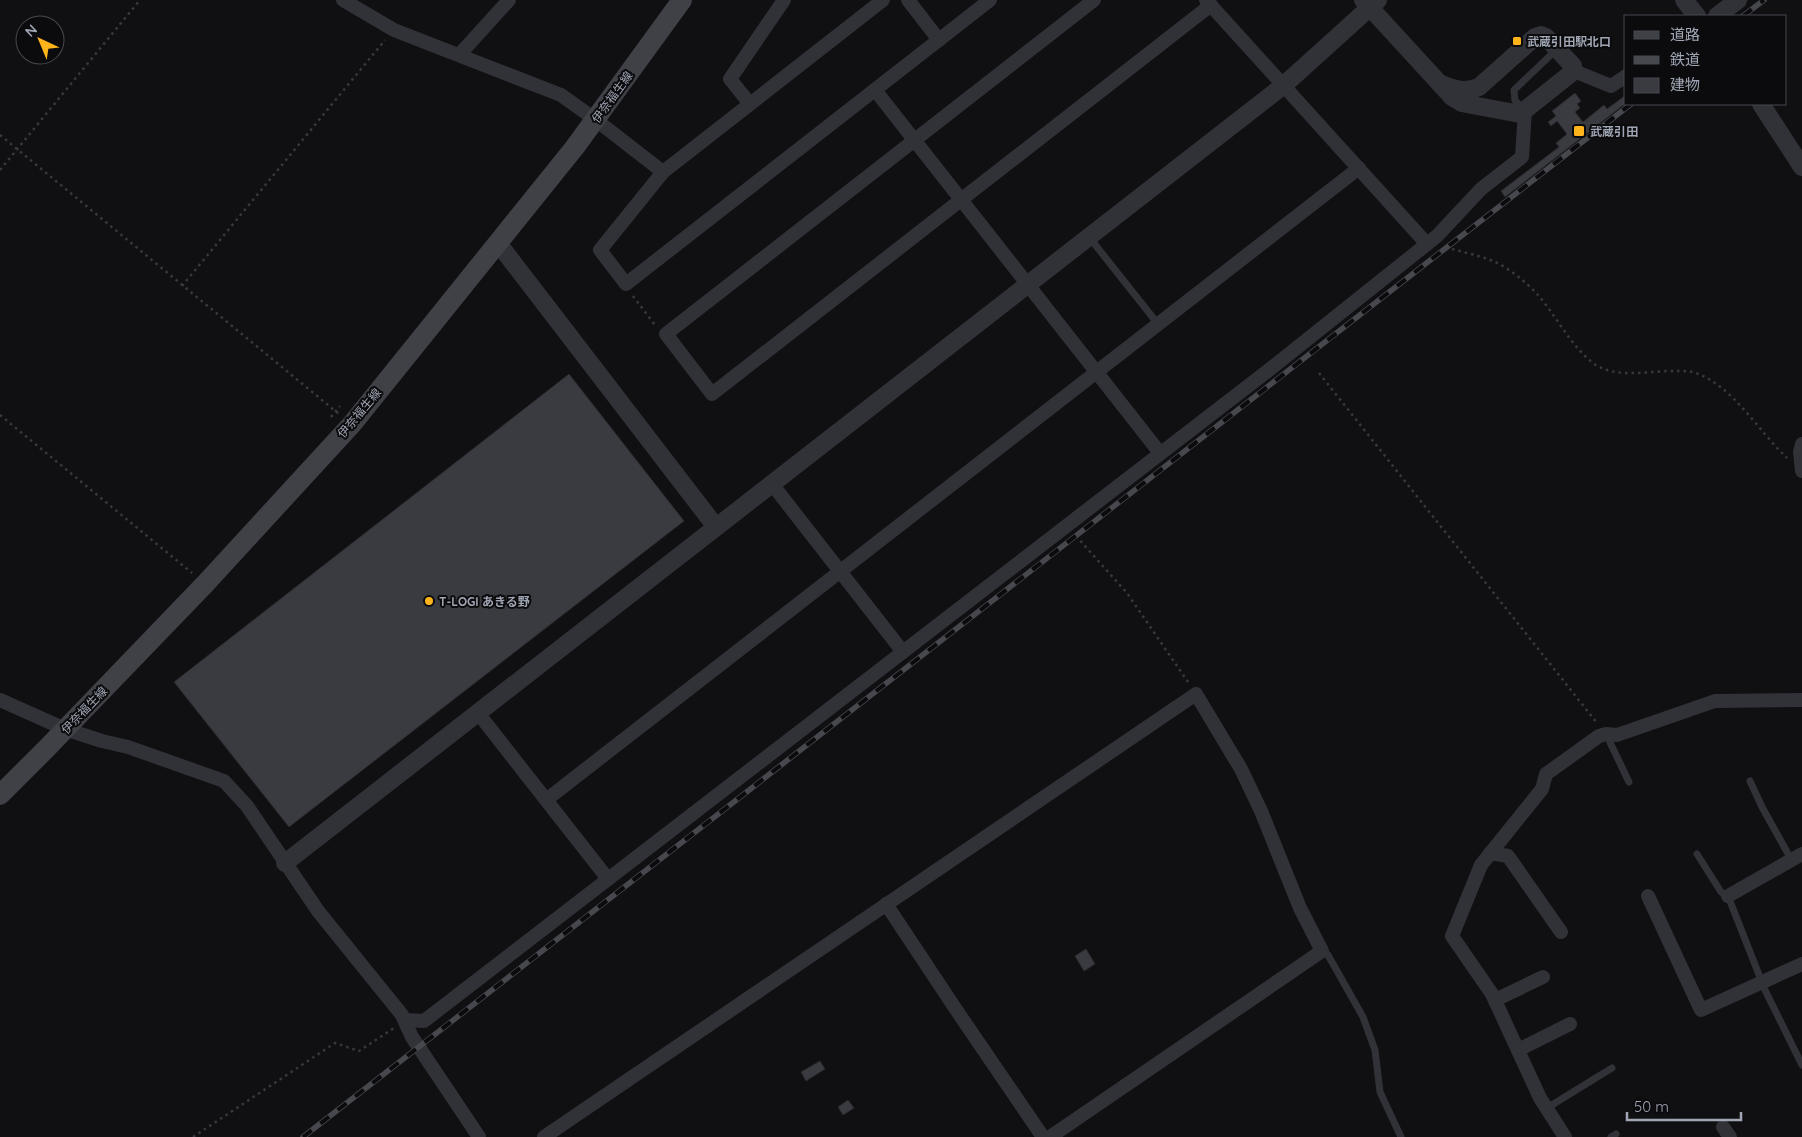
<svg xmlns="http://www.w3.org/2000/svg" width="1802" height="1137" font-family="Quicksand,'Noto Sans JP',sans-serif">
	<rect width="100%" height="100%" fill="#101012"/>
	<g fill="#3a3b40" stroke="#2a2a2e">
		<path d="M1575,93l6,8 -4,3 3,4 -5,4 8,10 21,-17 3,4 19,-14v8l-121,94 -4,-6 58,-44 -3,-4 11,-9 -10,-13 -6,5 -3,-4 8,-6 -4,-5z"/>
		<path d="M569,374l115,147 -395,306 -115,-145z"/>
		<path d="M1086,949l9,15 -11,7 -9,-15z"/>
		<path d="M820,1061l5,8 -19,12 -5,-9z"/>
		<path d="M848,1100l6,8 -11,7 -5,-8z"/>
	</g>
	<g fill="none" stroke-linecap="round" stroke-linejoin="round">
		<g stroke="#37393e" stroke-width="2.5" stroke-dasharray="2.5 4" stroke-linecap="butt">
			<path d="M0,135l339,279"/>
			<path d="M0,170l140,-170"/>
			<path d="M1446,247c15,5 32,8 47,14 16,7 33,21 45,34 19,22 32,50 55,68 22,17 58,7 85,8 5,0 10,0 15,1 39,12 65,59 94,86"/>
			<path d="M182,286l203,-246"/>
			<path d="M633,296l22,29"/>
			<path d="M1319,373l278,350"/>
			<path d="M0,415l192,158"/>
			<path d="M331,417l9,-11"/>
			<path d="M1076,536l51,57 61,89"/>
			<path d="M193,1137l142,-94 24,8 35,-23"/>
		</g>
		<g stroke="#313237" stroke-width="7">
			<path d="M1525,109l-10,-8 -1,-11 43,-41"/>
			<path d="M1089,237l69,87"/>
			<path d="M1606,734l23,48"/>
			<path d="M1750,781l12,26 29,52"/>
			<path d="M1697,854l24,38 7,4 37,94 37,75"/>
			<path d="M1322,951l6,4 35,62 12,33 5,42 21,45"/>
			<path d="M1547,1108l65,-40"/>
			<path d="M1611,1137l5,-3"/>
		</g>
		<g stroke="#313237" stroke-width="14">
			<path d="M343,0l51,30 167,65 35,25 67,52"/>
			<path d="M883,0l-220,172 -63,78 26,34 364,-284"/>
			<path d="M908,0l31,40"/>
			<path d="M1094,0l-428,334 46,60 499,-389"/>
			<path d="M1206,0l221,244"/>
			<path d="M460,54l49,-54"/>
			<path d="M1574,71l37,15 15,-10"/>
			<path d="M875,90l285,363"/>
			<path d="M750,104l-20,-25 54,-79"/>
			<path d="M1802,444l-2,8 2,19"/>
			<path d="M772,484l131,168"/>
			<path d="M0,700l65,29 37,12 26,6 96,34 23,25 71,105 84,104 10,22 67,100"/>
			<path d="M478,713l130,166"/>
			<path d="M546,800l813,-632"/>
			<path d="M1490,853l18,3 53,76"/>
			<path d="M1648,896l53,114 101,-46"/>
			<path d="M1728,896l74,-42"/>
			<path d="M886,904l73,110 84,123"/>
			<path d="M1495,1000l48,-23"/>
			<path d="M406,1020l18,1 850,-655 163,-130 44,-47 41,-32 3,-47"/>
			<path d="M1518,1050l52,-26"/>
			<path d="M1723,1127l7,10"/>
			<path d="M544,1137l652,-443 45,75 20,42 39,97 22,43 -272,186"/>
			<path d="M1565,1137l-25,-39 -48,-104 -40,-58 29,-71 61,-76 4,-15 53,-38 7,-2 11,1 98,-34 87,-1"/>
		</g>
		<g stroke="#313237" stroke-width="18">
			<path d="M1363,0l89,97 10,6 10,2 48,9 54,-43 -1,-5 -27,-29 -5,-2 -6,2 -56,50c-16,6 -24,2 -40,-4"/>
			<path d="M1684,0l13,16"/>
			<path d="M1717,16l21,-16"/>
			<path d="M1761,104l41,63"/>
			<path d="M498,243l218,284"/>
			<path d="M285,863l999,-778 94,-85"/>
		</g>
		<path stroke="#3f4147" stroke-width="20" d="M0,795l48,-48 157,-163 147,-160 223,-277 107,-147"/>
		<g stroke="#46484e" stroke-width="5.5">
			<g id="rail">
				<path d="M1743,16l21,-16"/>
				<path d="M303,1137l1328,-1033"/>
			</g>
		</g>
		<use href="#rail" stroke="#0b0b0d" stroke-width="4" stroke-dasharray="11" stroke-linecap="butt"/>
	</g>
	<g fill="#ffb41c" stroke="#0b0b0d" stroke-width="2">
		<rect x="1512" y="36" width="10" height="10" rx="2.5"/>
		<rect x="1573" y="125" width="12" height="12" rx="2.5"/>
		<circle cx="429" cy="601" r="5"/>
	</g>
	<g text-anchor="middle" dominant-baseline="central" stroke-width="4" stroke-linejoin="round" paint-order="stroke">
		<g font-size="12" font-weight="bold" fill="#a0a6b4" stroke="#0b0b0d" text-anchor="start">
			<text x="1527" y="41">武蔵引田駅北口</text>
			<text x="1590" y="131">武蔵引田</text>
			<text x="439" y="601">T-LOGI あきる野</text>
		</g>
		<g font-size="12" fill="#a0a6b4" stroke="#0b0b0d">
			<text transform="translate(612 97) rotate(-54)">伊奈福生線</text>
			<text transform="translate(359 413) rotate(-50)">伊奈福生線</text>
			<text transform="translate(84 710) rotate(-46)">伊奈福生線</text>
		</g>
	</g>
	<rect x="1624" y="15" width="162" height="90" fill="#0b0b0d" stroke="#474950"/>
	<rect x="1634" y="31" width="25" height="8" fill="#3f4147" stroke="#474950"/>
	<text x="1670" y="40" font-size="15" fill="#a0a6b4">道路</text>
	<rect x="1634" y="56" width="25" height="8" fill="#46484e" stroke="#474950"/>
	<text x="1670" y="65" font-size="15" fill="#a0a6b4">鉄道</text>
	<rect x="1634" y="78" width="25" height="15" fill="#3a3b40" stroke="#474950"/>
	<text x="1670" y="90" font-size="15" fill="#a0a6b4">建物</text>
	<g transform="translate(40 40) rotate(316)"><circle r="24" fill="#0b0b0d" stroke="#474950"/>
	<path d="M0-4L9 19L0 12L-9 19Z" fill="#ffb41c"/>
	<text y="-8" font-size="14" font-weight="bold" text-anchor="middle" fill="#a0a6b4">N</text>
	</g>
	<path d="M1627 1112v8h114v-8" fill="none" stroke="#a0a6b4" stroke-width="2.5"/>
	<text x="1634" y="1112" font-size="15" fill="#a0a6b4" stroke="#0b0b0d" stroke-width="4" paint-order="stroke">50 m</text>
</svg>
